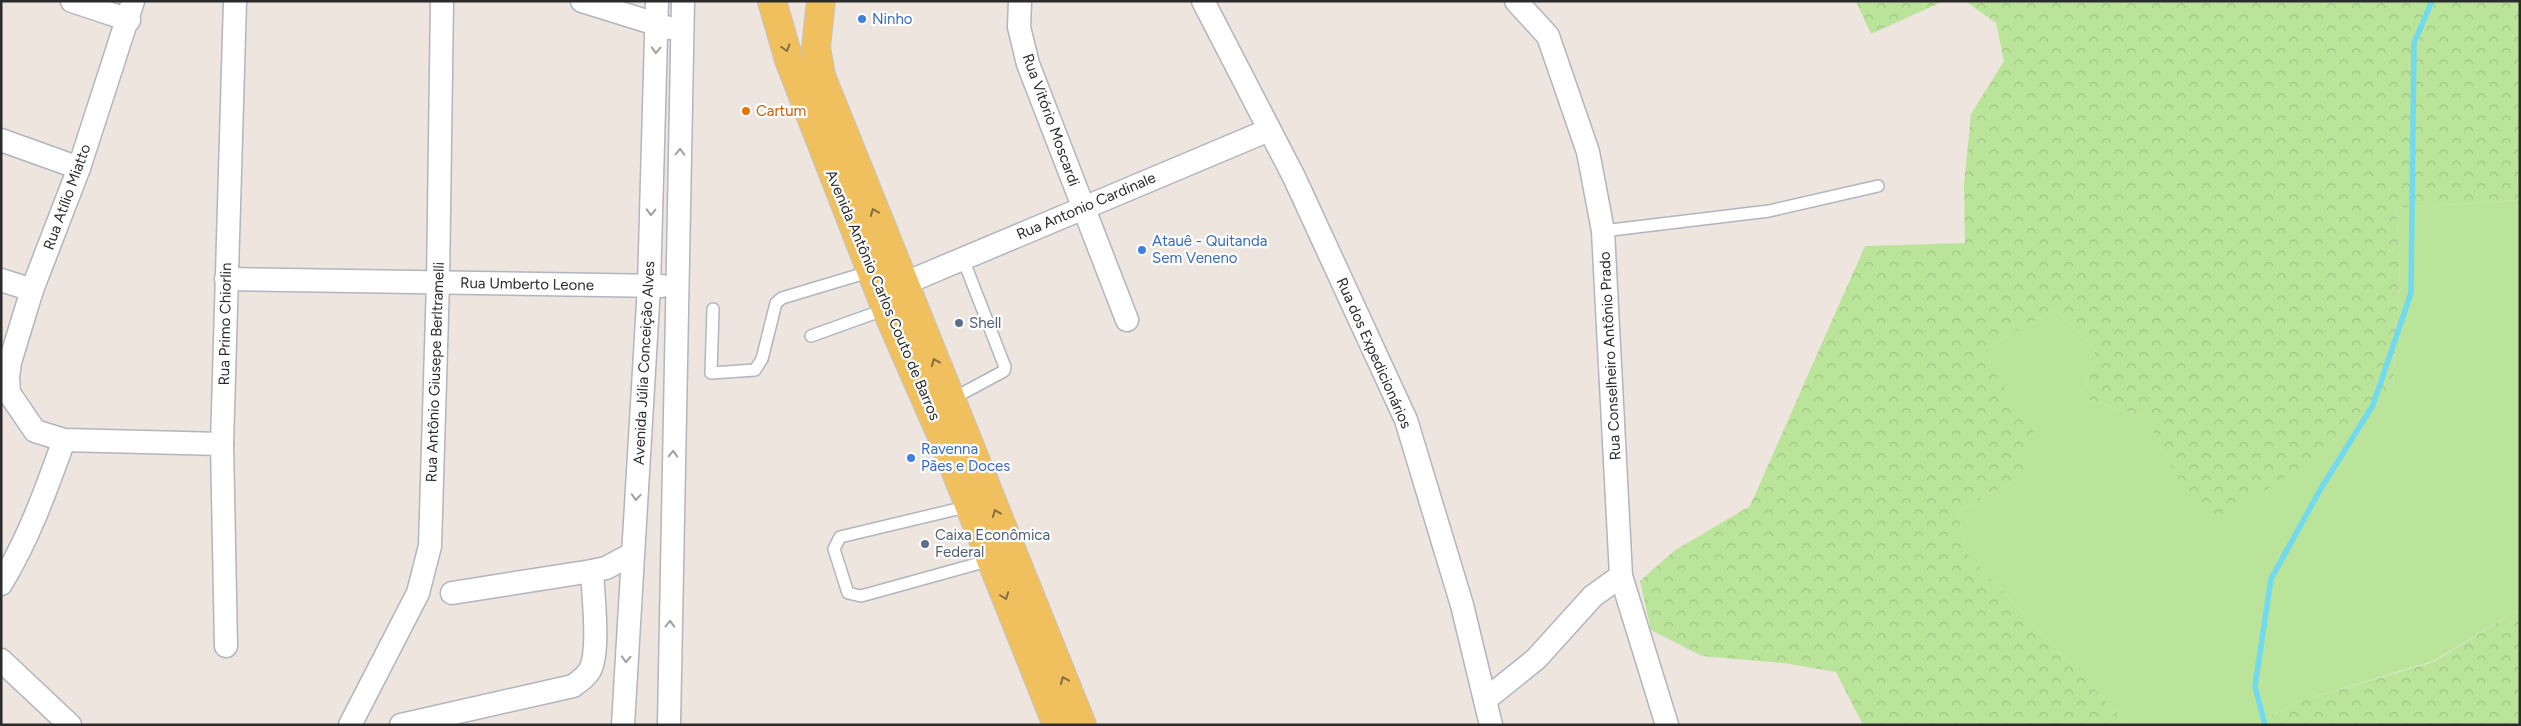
<svg xmlns="http://www.w3.org/2000/svg" width="2521" height="726" font-family="Figtree,sans-serif">
	<defs>
		<pattern id="forest-crowns" width="20" height="18" patternUnits="userSpaceOnUse" patternTransform="scale(1.25)"><rect width="20" height="18" fill="#bae49a"/><path d="M2 6a3 3 0 1 1 6 0M12 15a3 3 0 1 1 6 0" fill="none" stroke="#a0c485"/></pattern>
	</defs>
	<rect width="100%" height="100%" fill="#ede5de"/>
	<path fill="#bae49a" d="M2520,200v409l-87,52 -129,39 -54,25h-122l-163,-174 -7,-39 64,-36 -42,-124 75,-43 41,40 -13,49 62,19 39,74 209,-102 7,-126 -4,-55z"/>
	<g fill="url(#forest-crowns)">
		<path d="M1856,1h88l-73,33z"/>
		<path d="M1965,1h555v199l-124,8 4,55 -7,126 -68,62 -72,47 -39,21 -30,-28 -39,-74 -62,-19 13,-49 -41,-40 -75,43 54,78 -12,46 -64,36 7,39 163,174h-265l-27,-53 -52,-9 -82,-7 -51,-26 -11,-49 34,-30 76,-45 115,-260 100,-3 -1,-59 7,-70 33,-53 -8,-38z"/>
		<path d="M2520,609v116h-270l54,-25 129,-38z"/>
	</g>
	<g fill="none" stroke-linecap="round" stroke-linejoin="round">
		<path stroke="#71daef" stroke-width="5.5" d="M2265,725l-10,-39 16,-107 49,-89 53,-85 38,-112 3,-250 18,-42"/>
		<g stroke="#b1b5bf" stroke-width="14">
			<g id="service">
				<path d="M1603,231l166,-20 109,-25"/>
				<path d="M713,309l-2,64 44,-3 7,-11 14,-56 6,-5 90,-27"/>
				<path d="M811,336l75,-27"/>
				<path d="M950,400l54,-29 1,-4 -42,-108"/>
				<path d="M970,506l-130,31 -6,12 14,44 13,3 130,-36"/>
			</g>
		</g>
		<g stroke="#b1b5bf" stroke-width="25">
			<g id="minor">
				<path d="M72,1l57,19"/>
				<path d="M133,1l-54,167 -47,122 -22,72 -2,16 1,15 26,38 29,9 158,4"/>
				<path d="M582,1l87,27"/>
				<path d="M1020,1l-1,26 9,37 99,256"/>
				<path d="M1203,1l91,176 112,243 56,185 29,120"/>
				<path d="M1516,1l32,35 40,116 15,79 18,345 46,149"/>
				<path d="M1,140l78,28"/>
				<path d="M226,279l436,7"/>
				<path d="M1,280l31,10"/>
				<path d="M903,284l366,-154"/>
				<path d="M1,584c28,-46 45,-94 63,-144"/>
				<path d="M452,593l140,-22 14,-3 26,-14"/>
				<path d="M226,646l-4,-202 13,-443"/>
				<path d="M1,660l69,65"/>
				<path d="M1485,700l51,-41 57,-63 28,-20"/>
				<path d="M350,725l68,-132 12,-47 8,-264 4,-281"/>
				<path d="M401,725l172,-39c7,-5 13,-9 17,-16 10,-20 3,-75 2,-99"/>
				<path d="M623,725l26,-439 8,-285"/>
				<path d="M669,725l14,-724"/>
			</g>
		</g>
		<g stroke="#c4c4c4" stroke-width="30">
			<g id="primary">
				<path d="M772,1l17,59 97,249 54,123 117,293"/>
				<path d="M821,1l-5,46 5,29 261,649"/>
			</g>
		</g>
		<use href="#service" stroke="#fff" stroke-width="11"/>
		<use href="#minor" stroke="#fff" stroke-width="22"/>
		<use href="#primary" stroke="#f1c05e" stroke-width="28"/>
	</g>
	<defs><path id="oneway-chevron" d="M-2-3.5L2.5 0L-2 3.5" fill="none" stroke-width="1.6" stroke-linecap="round" stroke-linejoin="round" transform="scale(1.25)"/></defs>
	<g stroke="#846e42">
		<use href="#oneway-chevron" transform="translate(786 48) rotate(74)"/>
		<use href="#oneway-chevron" transform="translate(874 212) rotate(-112)"/>
		<use href="#oneway-chevron" transform="translate(935 362) rotate(-112)"/>
		<use href="#oneway-chevron" transform="translate(996 513) rotate(-112)"/>
		<use href="#oneway-chevron" transform="translate(1005 596) rotate(69)"/>
		<use href="#oneway-chevron" transform="translate(1064 680) rotate(-112)"/>
	</g>
	<g stroke="#a0a0a0">
		<use href="#oneway-chevron" transform="translate(656 50) rotate(92)"/>
		<use href="#oneway-chevron" transform="translate(680 152) rotate(-89)"/>
		<use href="#oneway-chevron" transform="translate(651 212) rotate(92)"/>
		<use href="#oneway-chevron" transform="translate(673 454) rotate(-89)"/>
		<use href="#oneway-chevron" transform="translate(636 497) rotate(94)"/>
		<use href="#oneway-chevron" transform="translate(670 624) rotate(-89)"/>
		<use href="#oneway-chevron" transform="translate(626 659) rotate(93)"/>
	</g>
	<g fill="#3f7fe0" stroke="#fff" stroke-width="2">
		<circle cx="862" cy="19" r="5"/>
		<circle cx="1142" cy="250" r="5"/>
		<circle cx="911" cy="458" r="5"/>
	</g>
	<circle fill="#e8710a" stroke="#fff" stroke-width="2" cx="746" cy="111" r="5"/>
	<g fill="#5c6f8a" stroke="#fff" stroke-width="2">
		<circle cx="959" cy="323" r="5"/>
		<circle cx="925" cy="544" r="5"/>
	</g>
	<g text-anchor="middle" dominant-baseline="central" stroke-width="4.5" stroke-linejoin="round" paint-order="stroke">
		<g font-size="15" fill="#366cbe" stroke="#fff" text-anchor="start">
			<text x="872" y="19">Ninho</text>
			<text x="1152" y="241">Atauê - Quitanda<tspan x="1152" dy="17">Sem Veneno</tspan></text>
			<text x="921" y="449">Ravenna<tspan x="921" dy="17">Pães e Doces</tspan></text>
		</g>
		<g font-size="15" fill="#c56008" stroke="#fff" text-anchor="start">
			<text x="756" y="111">Cartum</text>
		</g>
		<g font-size="15" fill="#2b2b2b" stroke="#fff">
			<text transform="translate(1051 120) rotate(70)">Rua Vitório Moscardi</text>
			<text transform="translate(67 197) rotate(-70)">Rua Atílio Miatto</text>
			<text transform="translate(1086 206) rotate(-23)">Rua Antonio Cardinale</text>
			<text transform="translate(527 284) rotate(1)">Rua Umberto Leone</text>
			<text transform="translate(883 295) rotate(67)">Avenida Antônio Carlos Couto de Barros</text>
			<text transform="translate(225 324) rotate(-89)">Rua Primo Chiorlin</text>
			<text transform="translate(1374 353) rotate(66)">Rua dos Expedicionários</text>
			<text transform="translate(1610 356) rotate(-93)">Rua Conselheiro Antônio Prado</text>
			<text transform="translate(644 363) rotate(-87)">Avenida Júlia Conceição Alves</text>
			<text transform="translate(435 372) rotate(-88)">Rua Antônio Giusepe Berltramelli</text>
		</g>
		<g font-size="15" fill="#4e5e75" stroke="#fff" text-anchor="start">
			<text x="969" y="323">Shell</text>
			<text x="935" y="535">Caixa Econômica<tspan x="935" dy="17">Federal</tspan></text>
		</g>
	</g>
	<rect width="2521" height="726" fill="none" stroke="#2b2b2b" stroke-width="5"/>
</svg>
